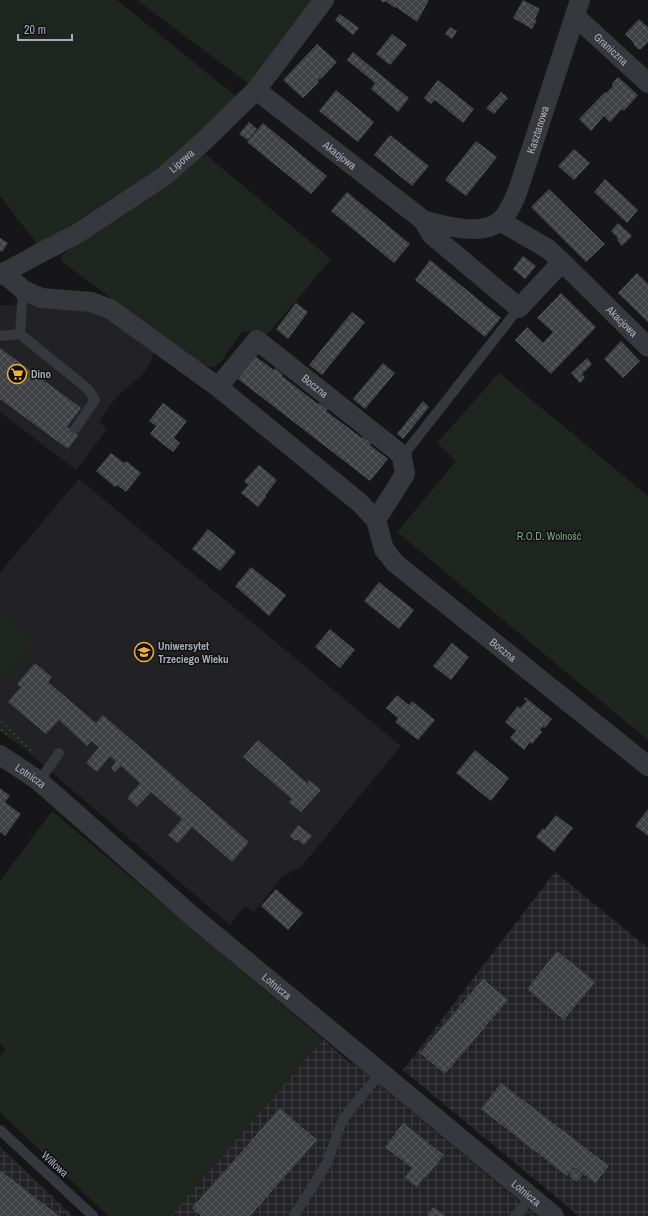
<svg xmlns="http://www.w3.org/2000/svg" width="648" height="1216" font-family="'Archivo Narrow',sans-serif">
	<defs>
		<pattern id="industrial-grid" width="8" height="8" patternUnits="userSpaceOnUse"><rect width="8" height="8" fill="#222225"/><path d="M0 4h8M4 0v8" fill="none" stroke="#3f3f43"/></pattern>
		<pattern id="grass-dots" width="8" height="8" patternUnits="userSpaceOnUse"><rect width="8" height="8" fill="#1e261f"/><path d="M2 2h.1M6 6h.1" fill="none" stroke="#3c433d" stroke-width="1.8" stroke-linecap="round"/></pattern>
		<pattern id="building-cross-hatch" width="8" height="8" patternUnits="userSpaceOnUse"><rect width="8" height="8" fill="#404145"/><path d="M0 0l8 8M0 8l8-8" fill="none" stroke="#595a5e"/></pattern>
	</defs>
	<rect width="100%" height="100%" fill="#161618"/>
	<g fill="#222225">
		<path d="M85,304l71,44 -6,15 -7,11 -29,25 -15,23 8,7 -31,41 -76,-58v-107z"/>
		<path d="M79,479l322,267 -100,121 -18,9 -29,36 -9,-6 -15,19 -215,-184 -15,-10v-159z"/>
	</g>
	<g fill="url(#industrial-grid)">
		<path d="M555,872l93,76v268h-69l-176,-146z"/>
		<path d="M323,1039l28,25 1,-2 185,154h-367z"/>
		<path d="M0,1147l73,69h-73z"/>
	</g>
	<path fill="url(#grass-dots)" d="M0,720l34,29 -3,3 -31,-21z"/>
	<g fill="#1e261f">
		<path d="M0,0h117l121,98 -75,67 -124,81 -39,-50z"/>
		<path d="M137,0h176l-64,84z"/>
		<path d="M205,154l126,105 -62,74c-9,2 -17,-2 -27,-1l-22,31 -6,4 -13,-2 -140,-104 1,-6z"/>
		<path d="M499,373l149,123v244l-251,-208 59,-71 -19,-18z"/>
		<path d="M0,608l34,30v5l-34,40z"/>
		<path d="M52,811l271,228 -153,177h-62l-108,-104v-56l5,-6 -5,-6v-163z"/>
	</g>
	<g fill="url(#building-cross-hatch)">
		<path d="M380,0h49l-12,22 -21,-15 -1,1 -10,-7 -1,2z"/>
		<path d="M523,0l17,9 -5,10 2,1 -5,9 -19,-11z"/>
		<path d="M340,14l19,14 -6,7 -18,-15z"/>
		<path d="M639,19l9,8v15l-7,7h-3l-4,-4 -1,-3 -8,-8z"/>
		<path d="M450,27l7,4 -5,8 -7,-5z"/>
		<path d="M392,34l15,11 -17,20 -14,-11z"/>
		<path d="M317,44l20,18 -16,17 -1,-1 -2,3 1,1 -16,16 -20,-18z"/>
		<path d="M353,52l56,46 -11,14 -27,-23 4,-6 -28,-23z"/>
		<path d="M618,77l20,18 -14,16 -2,-2 -12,13 -6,-6 -13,15 -12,-12 26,-27 1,1 7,-7 -1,-2z"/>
		<path d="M438,80l36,29 -11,14 -28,-23 -4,4 -7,-6z"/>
		<path d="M336,90l38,32 -16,20 -39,-31z"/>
		<path d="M501,92l7,6 -14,16 -8,-6z"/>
		<path d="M249,122l8,7 -9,11 -9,-6z"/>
		<path d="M263,123l64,53 -16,18 -64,-52z"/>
		<path d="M390,135l39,31 -17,20 -38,-31z"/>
		<path d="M476,141l21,16 -31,39 -21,-16z"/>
		<path d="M574,149l16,14 -16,17 -16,-14z"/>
		<path d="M605,179l33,31 -11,13 -33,-31z"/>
		<path d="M549,189l56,55 -19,18 -55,-55z"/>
		<path d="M347,192l63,52 -16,19 -63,-52z"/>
		<path d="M618,223l14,13 -10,10 -5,-6 1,-2 -7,-7z"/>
		<path d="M0,238l8,5 -6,9 -2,-1z"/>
		<path d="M523,256l13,10 -11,13 -12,-10z"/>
		<path d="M430,260l71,58 -16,19 -70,-57z"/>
		<path d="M637,273l11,11v38l-30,-29z"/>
		<path d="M561,293l35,34 -45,47 -36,-34 12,-13 16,16 10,-11 -16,-14z"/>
		<path d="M296,303l12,9 -20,27 -12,-10z"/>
		<path d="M352,312l13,10 -43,53 -13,-10z"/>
		<path d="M621,341l19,20 -17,17 -19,-19z"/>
		<path d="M0,348l81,60 -14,19 11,8 -10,14 -68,-50z"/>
		<path d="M255,356l19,14 1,-2 8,7 -1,1 36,28 1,-1 9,6 -2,2 36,27 1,-1 8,6 -1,2 18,14 -18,22 -132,-102z"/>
		<path d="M587,358l5,6 -10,10 3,4 -5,5 -9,-10z"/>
		<path d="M383,363l12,10 -30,36 -12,-10z"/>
		<path d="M423,401l6,6 -26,32 -6,-5z"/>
		<path d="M163,403l24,18 -13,17 6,5 -7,9 -23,-18 6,-8 -7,-5z"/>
		<path d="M111,453l13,10 2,-2 15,12 -15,19 -9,-7 -2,2 -19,-16z"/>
		<path d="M259,465l18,15 -12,16 1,1 -8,10 -17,-14 7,-8 -4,-4z"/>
		<path d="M208,529l28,23 -16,19 -28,-22z"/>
		<path d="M251,567l35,28 -17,21 -34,-30z"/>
		<path d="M379,582l35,28 -15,19 -35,-28z"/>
		<path d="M330,629l25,21 -15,18 -25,-21z"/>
		<path d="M452,643l17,14 -18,23 -18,-14z"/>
		<path d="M35,663l17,14 -4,5 48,41 7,-8 146,127 -17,20 -40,-35 -14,16 -10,-8 14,-16 -31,-27 -14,15 -10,-9 13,-15 -19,-17 -6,6 -4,-4 5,-6 -6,-6 -13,16 -11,-9 13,-16 -8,-6 -4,5 -28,-26 -13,14 -38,-32 13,-15 -4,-3z"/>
		<path d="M397,695l12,10 3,-4 23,19 -17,20 -23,-18 3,-4 -12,-10z"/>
		<path d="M525,697l27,22 -7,9 -1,-2 -4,4 2,2 -10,12 -2,-2 -6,8 -14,-12 6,-7 -11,-9 13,-16 2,2 7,-7 -3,-2z"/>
		<path d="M258,740l49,43 2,-3 12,10 -20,22 -12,-10 3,-3 -49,-42z"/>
		<path d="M475,750l34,28 -18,23 -35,-28z"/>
		<path d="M0,788l10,8 -5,6 16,12 -16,22 -5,-4z"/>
		<path d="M648,809v27l-13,-10z"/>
		<path d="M556,815l17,13 -19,24 -18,-15 7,-9 1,2z"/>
		<path d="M298,825l14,11 -8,9 -7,-6 -1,2 -6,-5z"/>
		<path d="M276,889l27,24 -15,17 -27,-24z"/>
		<path d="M557,951l38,31 -31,38 -37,-31z"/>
		<path d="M483,979l25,21 -63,74 -25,-21z"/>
		<path d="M501,1083l108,83 -14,17 -21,-16 -7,9 -86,-67z"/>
		<path d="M280,1108l37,32 -67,76h-49l-9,-8z"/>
		<path d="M403,1123l41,32 -19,23 -1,-1 -7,10 -12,-9 7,-10 -27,-21z"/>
		<path d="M574,1168l9,7 -6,7 -8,-6z"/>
		<path d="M0,1170l59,46h-59z"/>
		<path d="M433,1207l13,9h-19z"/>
	</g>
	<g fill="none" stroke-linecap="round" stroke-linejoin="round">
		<g stroke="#37383d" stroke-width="10">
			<path d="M20,334l68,55 7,11 -20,29"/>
			<path d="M0,336l20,-2 3,-44"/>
			<path d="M402,457l117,-149"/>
			<path d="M39,781l20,-28"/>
			<path d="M0,1130l93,86"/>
			<path d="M294,1216l33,-53 16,-44 38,-47"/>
			<path d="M515,1216l17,-19"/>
		</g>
		<g stroke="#37383d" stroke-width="20">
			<path id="s1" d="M575,16l73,67"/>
			<path id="s2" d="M256,90l167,130c20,6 58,16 76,2 10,-8 15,-22 19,-32l62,-190"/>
			<path d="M423,220l9,15 87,73 43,-46"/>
			<path id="s3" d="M500,221l48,28 14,13 86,85"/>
			<path id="s4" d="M4,273l19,17 18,8 50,4 19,7 108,78 142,116 16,17 8,29 11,14 253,203"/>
			<path id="s5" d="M0,275l40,-22 35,-18 88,-58 42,-37 51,-50 68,-90"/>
			<path id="s6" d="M218,387l39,-47 140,111 5,6 3,17 -29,46"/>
			<path id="s7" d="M0,755l39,26 153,135 362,300"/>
		</g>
	</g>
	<defs>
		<g id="supermarket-ring" transform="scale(1)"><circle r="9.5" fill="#111113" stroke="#f2b134" stroke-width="1.5"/><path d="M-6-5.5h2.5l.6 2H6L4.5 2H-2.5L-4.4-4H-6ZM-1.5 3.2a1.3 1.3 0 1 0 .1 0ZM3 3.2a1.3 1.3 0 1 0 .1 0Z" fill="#f2b134"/></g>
		<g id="university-ring" transform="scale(1)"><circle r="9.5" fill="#111113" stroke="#f2b134" stroke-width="1.5"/><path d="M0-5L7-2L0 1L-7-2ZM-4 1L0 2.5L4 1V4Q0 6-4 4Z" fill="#f2b134"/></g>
	</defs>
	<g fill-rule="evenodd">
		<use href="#supermarket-ring" x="17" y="374"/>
		<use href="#university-ring" x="144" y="652"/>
	</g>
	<g text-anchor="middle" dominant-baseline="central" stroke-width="3" stroke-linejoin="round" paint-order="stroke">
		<g font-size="11" fill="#a8adb8" stroke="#111113">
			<text stroke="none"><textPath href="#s1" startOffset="49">Graniczna</textPath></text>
			<text stroke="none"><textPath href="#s2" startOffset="391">Kasztanowa</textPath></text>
			<text stroke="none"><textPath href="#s2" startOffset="106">Akacjowa</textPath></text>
			<text stroke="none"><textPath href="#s5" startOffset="215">Lipowa</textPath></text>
			<text stroke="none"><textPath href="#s3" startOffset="159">Akacjowa</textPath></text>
			<text stroke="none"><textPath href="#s6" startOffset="135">Boczna</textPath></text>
			<text stroke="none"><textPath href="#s4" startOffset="642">Boczna</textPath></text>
			<text stroke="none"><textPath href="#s7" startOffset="37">Lotnicza</textPath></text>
			<text stroke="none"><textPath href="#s7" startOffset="361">Lotnicza</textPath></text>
			<text transform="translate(55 1164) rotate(43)">Willowa</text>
			<text stroke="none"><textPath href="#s7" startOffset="685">Lotnicza</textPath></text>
		</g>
		<g font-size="11" font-weight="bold" fill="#a8adb8" stroke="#111113" text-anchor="start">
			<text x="31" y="374">Dino</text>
			<text x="158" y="646">Uniwersytet<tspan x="158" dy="13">Trzeciego Wieku</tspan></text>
		</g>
		<g font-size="11" fill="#7fa381" stroke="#111113">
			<text x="549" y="536">R.O.D. Wolność</text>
		</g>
	</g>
	<path d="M18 34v6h54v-6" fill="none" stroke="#a8adb8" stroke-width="2"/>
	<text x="24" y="34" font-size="12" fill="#a8adb8" stroke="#111113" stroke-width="3" paint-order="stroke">20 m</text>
</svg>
